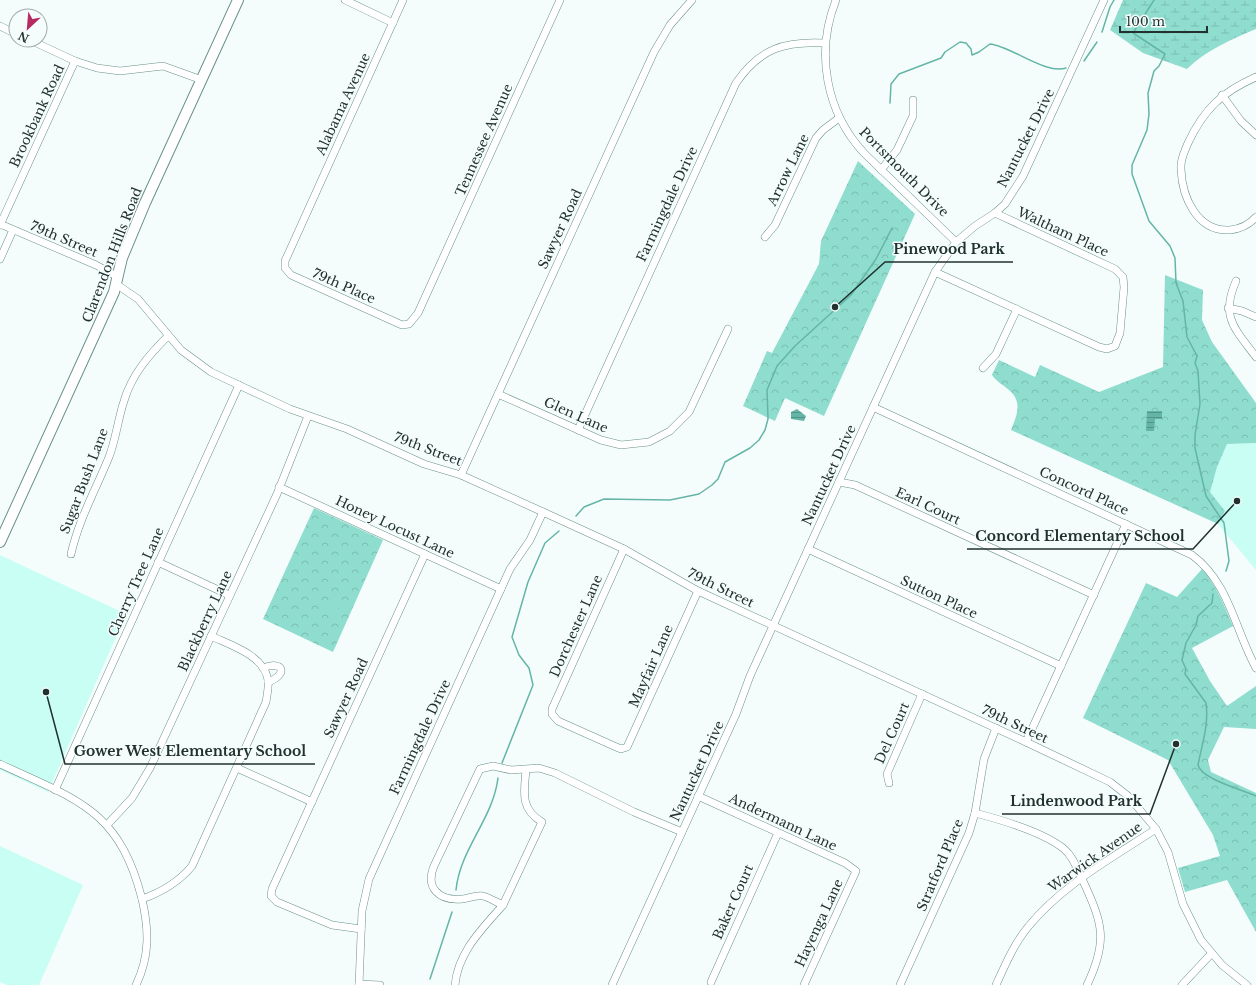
<svg xmlns="http://www.w3.org/2000/svg" width="1256" height="985" font-family="'Libre Baskerville',serif">
	<defs>
		<pattern id="wetland-marsh" width="20" height="14" patternUnits="userSpaceOnUse"><rect width="20" height="14" fill="#8eddcf"/><path d="M1 5h8M5 5V1M11 12h8M15 12V8" fill="none" stroke="#7abeb2"/></pattern>
		<pattern id="park-crowns" width="20" height="18" patternUnits="userSpaceOnUse"><rect width="20" height="18" fill="#8eddcf"/><path d="M2 6a3 3 0 1 1 6 0M12 15a3 3 0 1 1 6 0" fill="none" stroke="#7abeb2"/></pattern>
		<pattern id="water-rules" width="6" height="5" patternUnits="userSpaceOnUse"><rect width="6" height="5" fill="#65b5a7"/><path d="M0 2.5h6" fill="none" stroke="#539488"/></pattern>
	</defs>
	<rect width="100%" height="100%" fill="#f5fdfc"/>
	<g fill="#c8fef3">
		<path d="M1256,443v127l-38,-46 7,-13 -15,-19 7,-25 10,-23z"/>
		<path d="M0,555l126,59 -78,178 -48,-22z"/>
		<path d="M0,846l83,39 -44,100h-32l-7,-3z"/>
	</g>
	<path fill="url(#wetland-marsh)" d="M1123,0h133v29c-24,10 -51,22 -69,40l-44,-16 -33,-23z"/>
	<g fill="url(#park-crowns)">
		<path d="M858,161l57,53 -91,202 -39,-18 -10,23 -32,-15 24,-55 5,2 47,-89 2,-23z"/>
		<path d="M1165,275l38,15 -1,30 10,22 44,61v40l-29,1 -10,23 -7,25 15,19 -7,13 -207,-94c6,-15 12,-28 -2,-40 -7,-6 -12,-8 -17,-15l7,-15 36,17 5,-12 59,27 64,-25z"/>
		<path d="M314,508l69,32 -50,112 -70,-33z"/>
		<path d="M1202,569c15,17 22,36 31,57l-41,22 18,33 17,25 29,-20v43l-32,-2 -16,33 3,12 45,21v139l-29,-52 -42,12 -7,-24 42,-12 -7,-21 -45,-75 -85,-42 63,-135 31,14z"/>
	</g>
	<path fill="#8eddcf" d="M332,595l10,4 -7,16 -10,-5z"/>
	<g fill="url(#water-rules)">
		<path d="M797,409l9,7 -2,5 -13,-2v-7z"/>
		<path d="M1147,411h15v8h-7l-1,12h-8z"/>
	</g>
	<g fill="none" stroke-linecap="round" stroke-linejoin="round">
		<g stroke="#65b5a7" stroke-width="1.5">
			<path d="M1154,0l-21,33 32,21 -6,12 -5,5 -6,22 1,21 -2,16 -15,35v9l17,47 21,25 5,12 1,25 7,18 4,36 10,19 -2,7 3,8 2,33 -5,31v13l11,48 18,27 5,38 -3,10"/>
			<path d="M1102,32l8,-25 4,-7"/>
			<path d="M1084,61l13,-19"/>
			<path d="M890,103l1,-19 8,-10 42,-16 4,-6 15,-10 6,1 5,6 1,6 7,-3 11,-8c21,2 56,31 76,24"/>
			<path d="M576,516l8,-9 20,-8 66,1 29,-6 13,-9 6,-6 7,-17 25,-14 9,-8 6,-10 3,-11 -1,-29 10,-24 18,-20 56,-51 25,-36 16,-31"/>
			<path d="M1213,594l-1,9 -14,13 -2,9 -10,18 -4,17 4,9 -1,5 21,29c3,22 -4,41 -8,62 3,14 45,25 58,31"/>
			<path d="M502,763l31,-78 -4,-17 -10,-13 -7,-18 16,-55 17,-39 14,-12"/>
			<path d="M456,890c4,-41 37,-71 42,-112"/>
			<path d="M430,979l22,-67"/>
		</g>
		<g stroke="#699189" stroke-width="8">
			<g id="street">
				<path d="M345,0l48,23"/>
				<path d="M403,0l-118,261v7l6,7 111,50 7,-1 9,-11 142,-313"/>
				<path d="M836,0c-21,53 -10,112 28,153l92,89"/>
				<path d="M0,26l16,8"/>
				<path d="M30,40l45,21 22,7 23,3 43,-5 39,14"/>
				<path d="M1256,77c-34,15 -52,32 -68,66 -3,8 -8,16 -7,26 1,28 16,63 49,61 10,-1 19,-5 26,-13"/>
				<path d="M1222,95l19,26 15,14"/>
				<path d="M881,170l16,-20 16,-34v-16"/>
				<path d="M0,224l96,41 22,12"/>
				<path d="M0,225l75,-164"/>
				<path d="M765,237l10,-12 41,-87 7,-8 16,-12"/>
				<path d="M0,259l13,-29"/>
				<path d="M935,272l164,75 8,2 8,-3 5,-13 4,-46 -1,-10 -8,-8 -120,-56"/>
				<path d="M1236,281c-16,36 -1,48 20,76"/>
				<path d="M116,284l22,15 43,51 30,22 79,37 57,20 77,35 37,11 82,37 81,37 74,42 328,151 84,40 18,14 28,33 12,23 15,52 18,36 21,25 25,20"/>
				<path d="M1228,308l14,3 14,6"/>
				<path d="M983,368l13,-14 21,-45"/>
				<path d="M498,394l103,46 20,5 28,-3 21,-11 19,-19 39,-83"/>
				<path d="M873,407l319,148c37,27 43,75 64,113"/>
				<path d="M578,430l158,-347c24,-35 49,-42 89,-40"/>
				<path d="M461,475l193,-423 16,-27 22,-25"/>
				<path d="M839,482l16,3 239,110"/>
				<path d="M279,487l222,102"/>
				<path d="M624,549l-72,160v5l6,7 56,25 7,3 6,-2 71,-156"/>
				<path d="M808,549l253,117"/>
				<path d="M71,554c8,-35 25,-65 38,-97 7,-18 9,-38 15,-56 8,-27 25,-46 44,-65"/>
				<path d="M158,562l71,33"/>
				<path d="M263,668c20,-8 26,6 5,14"/>
				<path d="M1026,742l100,-218"/>
				<path d="M0,764c77,36 119,45 142,135 7,31 8,57 -6,86"/>
				<path d="M237,768l75,34"/>
				<path d="M889,783l-2,-9 35,-80"/>
				<path d="M55,790l184,-405"/>
				<path d="M698,796l147,67 11,8 -52,114"/>
				<path d="M975,813c27,7 66,18 88,35 10,8 14,21 20,33 20,43 25,60 4,104"/>
				<path d="M107,825l25,-27 18,-30 127,-274 31,-78"/>
				<path d="M142,899c20,-7 36,-16 50,-33l74,-164c1,-7 3,-15 2,-22 -4,-25 -38,-35 -57,-44"/>
				<path d="M503,905l39,-83c-22,-13 -18,-30 -16,-52"/>
				<path d="M361,929l-29,-4 -55,-23 -6,-6 1,-7 153,-335"/>
				<path d="M711,982l67,-149"/>
				<path d="M359,984l21,1"/>
				<path d="M359,985l3,-74 7,-32 141,-310 20,-29 13,-28"/>
				<path d="M455,985c3,-33 27,-56 48,-80 -7,-3 -13,-7 -20,-9 -7,-1 -14,2 -21,3 -23,2 -37,-11 -28,-33l46,-97 13,-3 18,4 28,-2 16,5 79,39 48,20"/>
				<path d="M612,985l124,-271 14,-38 185,-404 21,-30 19,-16 20,-13 10,-9 18,-28 81,-176"/>
				<path d="M900,985l69,-152 6,-20 9,-54 12,-31"/>
				<path d="M996,985c9,-20 18,-41 32,-58 34,-42 84,-69 128,-98"/>
				<path d="M1182,985l29,-31"/>
			</g>
		</g>
		<g stroke="#699189" stroke-width="12">
			<path id="secondary" d="M0,542l114,-250 8,-34 23,-55 93,-203"/>
		</g>
		<use href="#street" stroke="#fff" stroke-width="7"/>
		<use href="#secondary" stroke="#fff" stroke-width="10"/>
	</g>
	<g text-anchor="middle" dominant-baseline="central" stroke-width="3" stroke-linejoin="round" paint-order="stroke">
		<g font-size="13" fill="#20312e" stroke="#f5fdfc">
			<text transform="translate(343 104) rotate(-65)">Alabama Avenue</text>
			<text transform="translate(37 116) rotate(-65)">Brookbank Road</text>
			<text transform="translate(1026 138) rotate(-63)">Nantucket Drive</text>
			<text transform="translate(484 140) rotate(-66)">Tennessee Avenue</text>
			<text transform="translate(788 170) rotate(-64)">Arrow Lane</text>
			<text transform="translate(904 172) rotate(45)">Portsmouth Drive</text>
			<text transform="translate(667 204) rotate(-65)">Farmingdale Drive</text>
			<text transform="translate(560 229) rotate(-65)">Sawyer Road</text>
			<text transform="translate(1063 232) rotate(25)">Waltham Place</text>
			<text transform="translate(64 239) rotate(23)">79th Street</text>
			<text transform="translate(112 255) rotate(-69)">Clarendon Hills Road</text>
			<text transform="translate(344 286) rotate(24)">79th Place</text>
			<text transform="translate(576 415) rotate(24)">Glen Lane</text>
			<text transform="translate(428 449) rotate(21)">79th Street</text>
			<text transform="translate(829 475) rotate(-65)">Nantucket Drive</text>
			<text transform="translate(84 481) rotate(-69)">Sugar Bush Lane</text>
			<text transform="translate(1084 491) rotate(25)">Concord Place</text>
			<text transform="translate(928 506) rotate(25)">Earl Court</text>
			<text transform="translate(395 527) rotate(25)">Honey Locust Lane</text>
			<text transform="translate(136 582) rotate(-66)">Cherry Tree Lane</text>
			<text transform="translate(721 588) rotate(26)">79th Street</text>
			<text transform="translate(939 597) rotate(25)">Sutton Place</text>
			<text transform="translate(205 621) rotate(-65)">Blackberry Lane</text>
			<text transform="translate(576 626) rotate(-66)">Dorchester Lane</text>
			<text transform="translate(651 666) rotate(-66)">Mayfair Lane</text>
			<text transform="translate(346 698) rotate(-65)">Sawyer Road</text>
			<text transform="translate(1015 724) rotate(25)">79th Street</text>
			<text transform="translate(892 733) rotate(-66)">Del Court</text>
			<text transform="translate(420 737) rotate(-65)">Farmingdale Drive</text>
			<text transform="translate(697 771) rotate(-65)">Nantucket Drive</text>
			<text transform="translate(783 822) rotate(25)">Andermann Lane</text>
			<text transform="translate(1095 857) rotate(-35)">Warwick Avenue</text>
			<text transform="translate(940 865) rotate(-67)">Stratford Place</text>
			<text transform="translate(733 902) rotate(-66)">Baker Court</text>
			<text transform="translate(819 923) rotate(-65)">Hayenga Lane</text>
		</g>
	</g>
	<path fill="none" stroke="#20312e" stroke-width="1.5" d="M835 307L885 262H1013M1237 501L1193 549H967M46 692L65 764H315M1176 744L1150 814H1002"/>
	<g fill="#20312e" stroke="#f5fdfc" stroke-width="1.5">
		<circle cx="835" cy="307" r="4"/>
		<circle cx="1237" cy="501" r="4"/>
		<circle cx="46" cy="692" r="4"/>
		<circle cx="1176" cy="744" r="4"/>
	</g>
	<g font-size="14" text-anchor="middle" font-weight="bold" fill="#20312e" stroke="#f5fdfc" stroke-width="3" stroke-linejoin="round" paint-order="stroke">
		<text x="949" y="254">Pinewood Park</text>
		<text x="1080" y="541">Concord Elementary School</text>
		<text x="190" y="756">Gower West Elementary School</text>
		<text x="1076" y="806">Lindenwood Park</text>
	</g>
	<g transform="translate(28 28) rotate(206)"><circle r="19" fill="#f5fdfc" stroke="#a0abaa"/>
	<path d="M0-3L7 15L0 10L-7 15Z" fill="#b72b63"/>
	<text y="-6" font-size="11" font-weight="bold" text-anchor="middle" fill="#20312e">N</text>
	</g>
	<path d="M1120 26v6h87v-6" fill="none" stroke="#20312e" stroke-width="2"/>
	<text x="1126" y="26" font-size="12" fill="#20312e" stroke="#f5fdfc" stroke-width="3" paint-order="stroke">100 m</text>
</svg>
